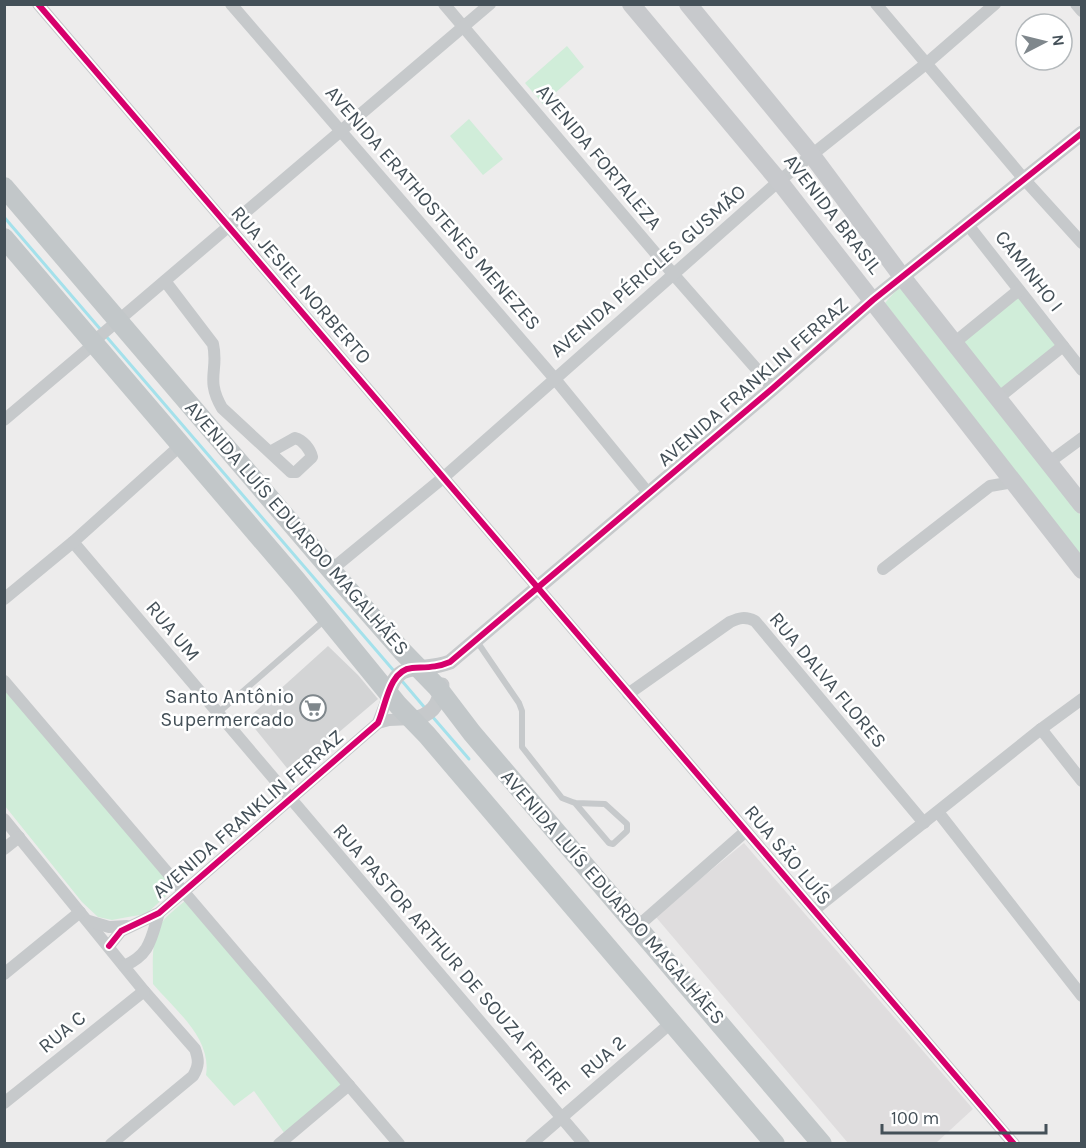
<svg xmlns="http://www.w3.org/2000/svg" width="1086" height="1148" font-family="Karla,sans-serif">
	<rect width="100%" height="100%" fill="#edecec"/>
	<path fill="#dfddde" d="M744,843l229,266 -37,34h-88l-193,-227z"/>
	<g fill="#d0edd9">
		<path d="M567,46l17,21 -41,37 -18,-21z"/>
		<path d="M469,119l34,40 -20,16 -33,-39z"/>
		<path d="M900,286l181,230v40l-196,-253z"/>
		<path d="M1019,295l39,49 -57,47 -39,-49z"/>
		<path d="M4,689l172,198 -30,27 -18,3 -16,3 -14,-3 -16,-15 -77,-96z"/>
		<path d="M186,900l158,182 -59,52 -31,-43 -20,15 -28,-31c6,-37 -31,-65 -53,-91 0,-17 -2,-41 6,-57 6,-11 18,-19 27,-27z"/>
	</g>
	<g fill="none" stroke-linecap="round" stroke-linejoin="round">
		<g stroke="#a4e1eb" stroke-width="3">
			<path d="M4,217l97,113"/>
			<path d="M105,335l289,336"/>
			<path d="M402,681l23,27"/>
			<path d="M431,715l38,44"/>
		</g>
	</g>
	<path fill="#d3d4d5" d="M328,646l30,29 20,24 -87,74 -44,-54z"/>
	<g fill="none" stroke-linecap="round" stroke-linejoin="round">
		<g stroke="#c6c9cb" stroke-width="6">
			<path d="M476,640l43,63 3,8v36l40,51 13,5 30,1 22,20v7l-14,13 -4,-1 -34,-40"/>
			<path d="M218,713l108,-94"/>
		</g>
		<g stroke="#c6c9cb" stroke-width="12">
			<path d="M38,4l976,1140"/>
			<path d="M231,4l324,375 94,115"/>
			<path d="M444,4l230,271 99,113"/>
			<path d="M876,4l148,175 58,64"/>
			<path d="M1076,4l6,7"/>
			<path d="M968,225l114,145"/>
			<path d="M165,281l48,63c6,26 -8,35 9,64l69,64h5l16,-15c-2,-8 -9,-17 -17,-19l-25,14"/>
			<path d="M954,343l65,-53"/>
			<path d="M998,398l65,-52"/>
			<path d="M4,420l91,-77 5,-7 390,-332"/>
			<path d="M1048,463l34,-25"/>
			<path d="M73,542l511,602"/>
			<path d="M883,569l107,-83 23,-4"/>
			<path d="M331,570l113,-93 335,-296 148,-118 68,-59"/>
			<path d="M4,599l69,-57 108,-97"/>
			<path d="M4,681l395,463"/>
			<path d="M628,694l102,-72c9,-4 15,-6 25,-1l169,202"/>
			<path d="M378,723l11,-3 23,-1"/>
			<path d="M1041,729l41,52"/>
			<path d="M938,812l144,184"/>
			<path d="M4,819l140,172 51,58c4,11 4,17 -2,27l-82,68"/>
			<path d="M4,849l15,-12"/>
			<path d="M814,910l227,-181 41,-30"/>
			<path d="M89,921l20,6 18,-1"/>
			<path d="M638,926l108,-95"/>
			<path d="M109,946l12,-15 38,-18 219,-190 11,-29"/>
			<path d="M124,966c27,-12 27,-28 35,-53"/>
			<path d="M4,974l76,-62"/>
			<path d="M4,1103l140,-112"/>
			<path d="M279,1144l70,-59"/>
			<path d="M531,1144l141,-122"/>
		</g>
		<g stroke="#c6c9cb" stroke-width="15">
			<path d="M389,694c8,-36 34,-21 61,-32l323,-274 100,-88 209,-167"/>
			<path d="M412,719c19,-3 28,-15 30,-34"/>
		</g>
		<g stroke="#c7c9cc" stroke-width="18">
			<path d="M631,4l148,177 303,389"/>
			<path d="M688,4l123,150 92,124 179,227"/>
		</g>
		<g stroke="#c2c7c9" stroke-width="20">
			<path d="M4,187l327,383 71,81 35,36 35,46 350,411"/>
			<path d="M4,238l293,343 101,124 29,30 348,409"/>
		</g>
		<g stroke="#fff" stroke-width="10">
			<g id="cycleway">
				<path d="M38,4l976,1140"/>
				<path d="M109,946l12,-15 38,-18 219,-190c8,-18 11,-53 34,-55 14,-1 24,0 38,-6l323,-274 100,-88 209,-167"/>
			</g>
		</g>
		<use href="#cycleway" stroke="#d6006c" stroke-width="6"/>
	</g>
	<defs>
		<g id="supermarket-ring" transform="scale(1.35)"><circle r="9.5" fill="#fff" stroke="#7f878c" stroke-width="1.5"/><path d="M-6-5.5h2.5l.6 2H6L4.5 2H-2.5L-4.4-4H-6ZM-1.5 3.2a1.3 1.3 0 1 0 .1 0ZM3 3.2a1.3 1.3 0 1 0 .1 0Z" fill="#7f878c"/></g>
	</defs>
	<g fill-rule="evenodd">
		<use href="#supermarket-ring" x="313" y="708"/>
	</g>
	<g text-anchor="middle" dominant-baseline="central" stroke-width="5" stroke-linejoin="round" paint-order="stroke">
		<g font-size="20" fill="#445058" stroke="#fff">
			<text transform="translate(599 157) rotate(50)">AVENIDA FORTALEZA</text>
			<text transform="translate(433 208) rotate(49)">AVENIDA ERATHOSTENES MENEZES</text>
			<text transform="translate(833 214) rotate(52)">AVENIDA BRASIL</text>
			<text transform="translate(648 271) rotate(-41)">AVENIDA PÉRICLES GUSMÃO</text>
			<text transform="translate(1029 271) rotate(52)">CAMINHO I</text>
			<text transform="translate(301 285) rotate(49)">RUA JESIEL NORBERTO</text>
			<text transform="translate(753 382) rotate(-41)">AVENIDA FRANKLIN FERRAZ</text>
			<text transform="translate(297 528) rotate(49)">AVENIDA LUÍS EDUARDO MAGALHÃES</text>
			<text transform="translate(173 631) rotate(50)">RUA UM</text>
			<text transform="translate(828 680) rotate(50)">RUA DALVA FLORES</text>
			<text transform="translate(248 814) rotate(-41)">AVENIDA FRANKLIN FERRAZ</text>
			<text transform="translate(788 855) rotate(50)">RUA SÃO LUÍS</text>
			<text transform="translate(613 897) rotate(49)">AVENIDA LUÍS EDUARDO MAGALHÃES</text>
			<text transform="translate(452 959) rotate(49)">RUA PASTOR ARTHUR DE SOUZA FREIRE</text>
			<text transform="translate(62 1032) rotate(-39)">RUA C</text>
			<text transform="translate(603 1057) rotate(-41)">RUA 2</text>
		</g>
		<g font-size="20" fill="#445058" stroke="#fff" text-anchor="end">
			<text x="294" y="696">Santo Antônio<tspan x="294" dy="23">Supermercado</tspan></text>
		</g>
	</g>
	<rect width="1086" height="1148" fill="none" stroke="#445058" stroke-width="12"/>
	<g transform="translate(1044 42) rotate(83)"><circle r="28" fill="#ffffff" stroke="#b4b9bc" stroke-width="1.5"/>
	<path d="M0-4.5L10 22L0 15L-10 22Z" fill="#7f878c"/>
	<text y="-9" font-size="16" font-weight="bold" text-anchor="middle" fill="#445058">N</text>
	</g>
	<path d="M882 1124v9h164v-9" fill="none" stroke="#445058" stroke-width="3"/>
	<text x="891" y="1124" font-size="18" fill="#445058" stroke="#ffffff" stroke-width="4.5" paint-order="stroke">100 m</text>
</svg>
